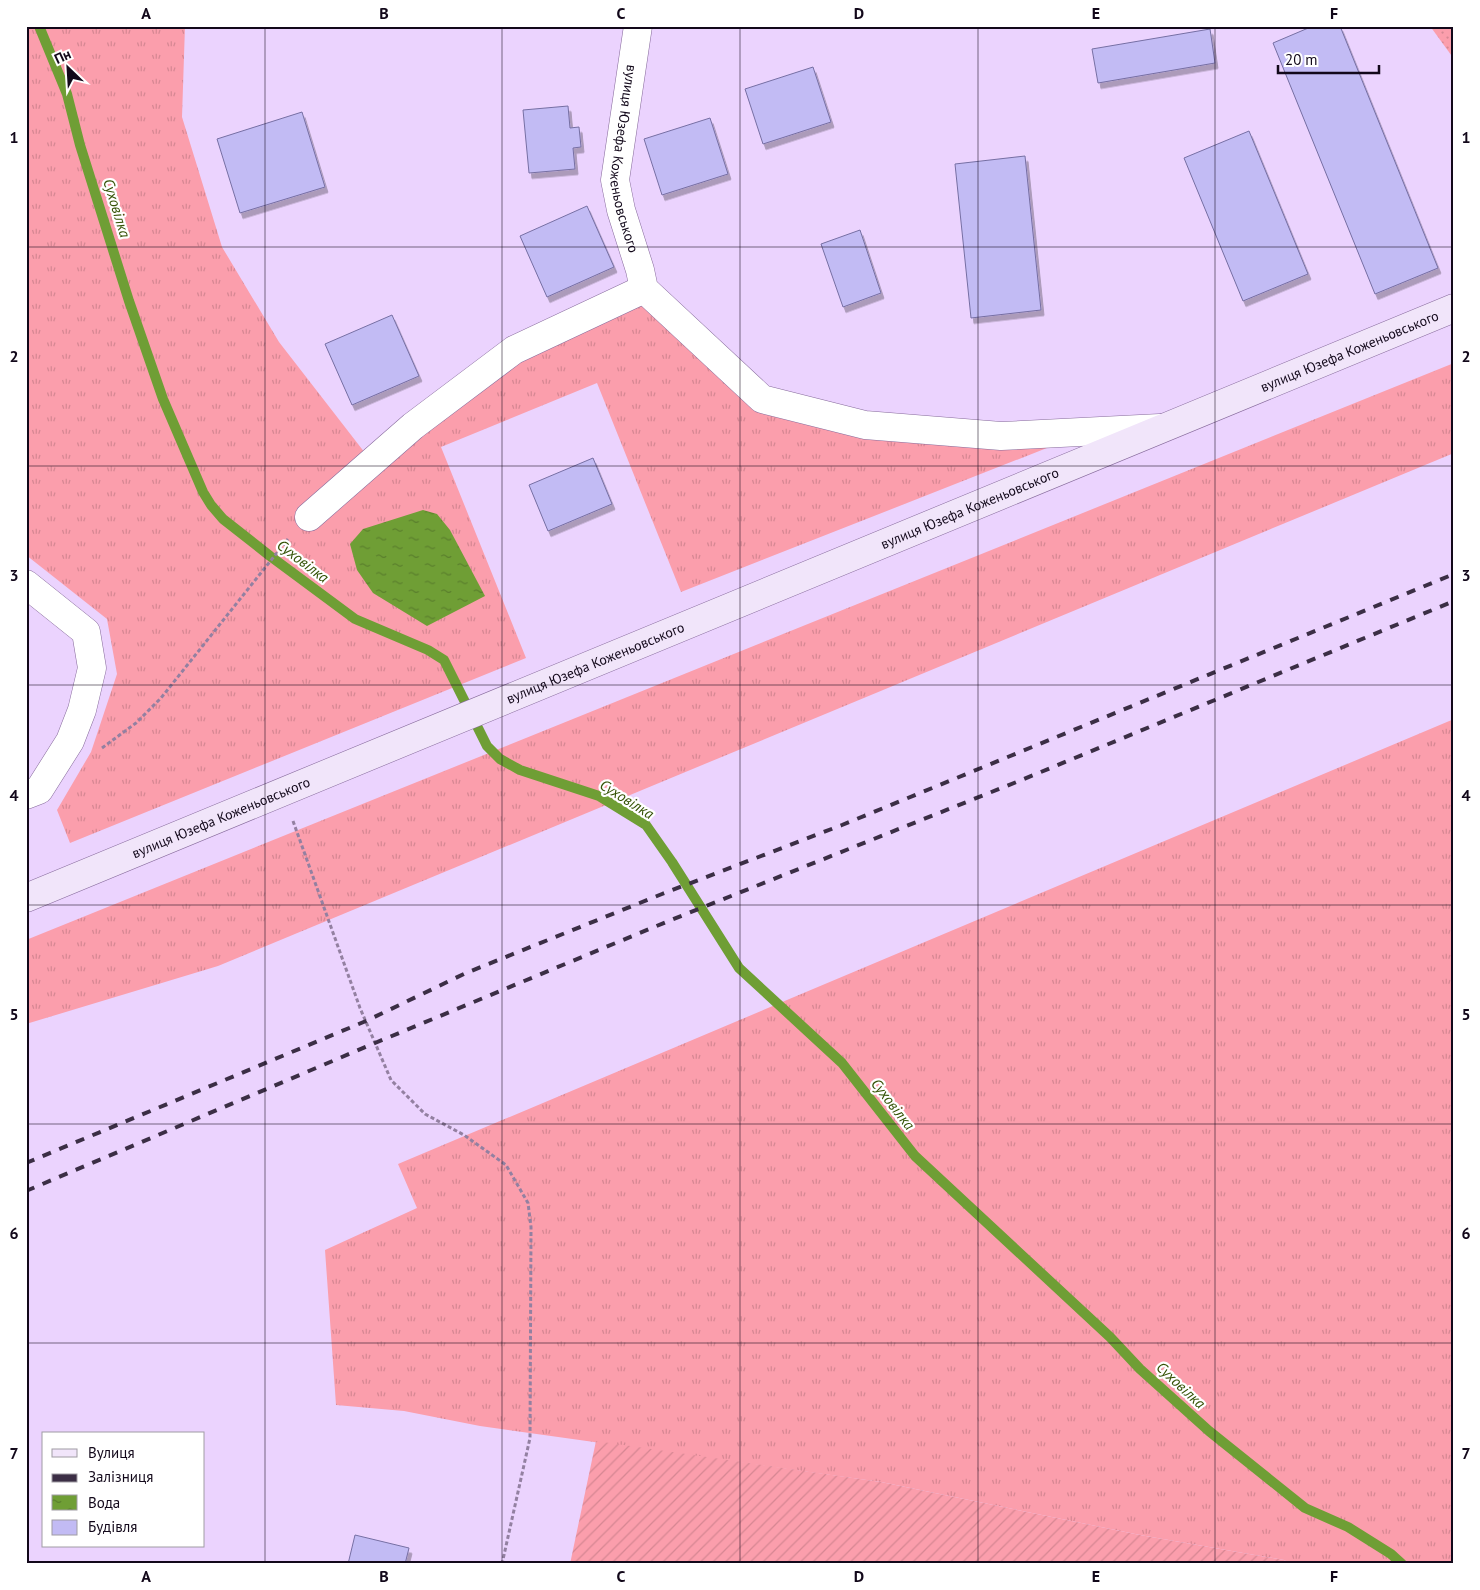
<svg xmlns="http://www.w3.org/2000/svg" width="1480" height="1590" font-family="'PT Sans',sans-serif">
	<defs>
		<pattern id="grass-tufts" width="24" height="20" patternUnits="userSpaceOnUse" patternTransform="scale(1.25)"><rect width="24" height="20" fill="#fb9eac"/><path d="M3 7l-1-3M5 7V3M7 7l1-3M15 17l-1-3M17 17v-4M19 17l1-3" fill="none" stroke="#d68793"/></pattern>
		<pattern id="park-dots" width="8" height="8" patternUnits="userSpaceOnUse" patternTransform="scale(1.25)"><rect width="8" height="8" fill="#fb9eac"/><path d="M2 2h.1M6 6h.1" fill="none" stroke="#d68793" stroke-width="1.8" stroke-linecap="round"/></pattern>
		<pattern id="garden-furrows" width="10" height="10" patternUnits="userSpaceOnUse" patternTransform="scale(1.25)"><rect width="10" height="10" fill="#fb9eac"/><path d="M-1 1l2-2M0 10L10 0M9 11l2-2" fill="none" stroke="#d68793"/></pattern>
		<pattern id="water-ripples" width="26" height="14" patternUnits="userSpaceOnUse" patternTransform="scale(1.25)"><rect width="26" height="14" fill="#6f9e35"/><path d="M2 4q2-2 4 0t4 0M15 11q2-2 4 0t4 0" fill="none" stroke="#5a7f2c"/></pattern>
		<filter id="shadow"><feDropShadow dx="3" dy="5.5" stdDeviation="0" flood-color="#0004"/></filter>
	</defs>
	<rect width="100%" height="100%" fill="#ebd3fe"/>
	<g fill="url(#grass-tufts)">
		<path d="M26,26h159l-3,91 40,130 57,95 93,120 41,-36 224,-133 117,112 303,39 -376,148 -84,-209 -156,64 85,211 -456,185 -13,-33 34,-58 26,-78 -10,-55 -81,-64z"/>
		<path d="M1454,363v90l-1236,513 -192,58v-84z"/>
		<path d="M1454,719v845h-163l-7,-4 -144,-25 -259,-53 -401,-56 -76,-15 -68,-6 -11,-155 92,-42 -19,-44z"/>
	</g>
	<path fill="url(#park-dots)" d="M1430,26h24v33z"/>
	<path fill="url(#garden-furrows)" d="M596,1441l285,41 259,53 144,25 7,4h-721z"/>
	<path fill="url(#water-ripples)" d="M423,510l14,4 13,16 35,66 -58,30 -54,-33 -16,-23 -7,-26 13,-15z"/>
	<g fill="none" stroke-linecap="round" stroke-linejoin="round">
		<path stroke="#6f9e35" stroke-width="10" d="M39,26l28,68 13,51 49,156 34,98 40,93 8,13 12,14 47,37 85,63 73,31 16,10 43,86 13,13 20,11 79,26 47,29 26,37 67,106 103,95 73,93 195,181 30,32 69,62 96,77 43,19 43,27 11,10"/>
	</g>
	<g fill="#c2bbf4" stroke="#766fa3" filter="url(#shadow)">
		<path d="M1313,26h27l98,242 -63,26 -102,-251z"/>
		<path d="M1210,29l5,34 -117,20 -6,-34z"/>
		<path d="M813,67l18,55 -68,22 -18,-55z"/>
		<path d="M568,106l2,22 9,-1 2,20 -8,1 2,21 -46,4 -6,-63z"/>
		<path d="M302,112l23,75 -85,26 -23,-74z"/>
		<path d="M710,118l18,56 -66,21 -18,-56z"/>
		<path d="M1249,131l59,143 -65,27 -59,-143z"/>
		<path d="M1025,156l16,154 -70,8 -16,-154z"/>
		<path d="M587,206l27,61 -67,30 -27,-61z"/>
		<path d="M860,230l21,63 -38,14 -22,-63z"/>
		<path d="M392,315l27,61 -67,29 -27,-61z"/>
		<path d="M593,458l19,46 -64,27 -19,-46z"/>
		<path d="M355,1535l54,13 -4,16h-57z"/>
	</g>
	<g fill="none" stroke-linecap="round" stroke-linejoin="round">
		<g stroke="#876b9c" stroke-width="29">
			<g id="street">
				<path id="s1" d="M638,26l-23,154 6,30 19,60 4,19 118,110 103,26 136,11 159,-8"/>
				<path d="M309,517l104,-91 101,-76 130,-61"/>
				<path d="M26,584l60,48 6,36 -10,42 -12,31 -31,49 -13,5"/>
			</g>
		</g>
		<g stroke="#876b9c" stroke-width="29">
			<g id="secondary">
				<path id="s2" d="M26,898l1428,-590"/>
			</g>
		</g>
		<g stroke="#9380a1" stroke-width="3" stroke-dasharray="4 2.5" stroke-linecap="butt">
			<path d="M102,748l34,-25 25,-25 127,-159"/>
			<path d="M293,821l67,187 31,72 34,34 39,21 42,30 22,38 3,24 -1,211 -28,126"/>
		</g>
		<use href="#street" stroke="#fff" stroke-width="28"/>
		<use href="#secondary" stroke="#f1e5fa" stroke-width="28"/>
		<g stroke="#3b2e45" stroke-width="4" stroke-dasharray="9 9" stroke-linecap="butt">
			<path d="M26,1163l340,-142 100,-48 196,-79 180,-69 612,-251"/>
			<path d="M26,1191l349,-148 296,-123 353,-141 430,-178"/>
		</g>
	</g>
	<path fill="none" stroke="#12081a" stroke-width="1" stroke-opacity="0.55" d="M265,26v1538M502,26v1538M740,26v1538M978,26v1538M1215,26v1538M26,247h1428M26,466h1428M26,685h1428M26,905h1428M26,1124h1428M26,1343h1428"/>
	<g text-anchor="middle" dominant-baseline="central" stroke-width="4.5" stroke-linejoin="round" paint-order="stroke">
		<g font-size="14" fill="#12081a" stroke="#fff">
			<text stroke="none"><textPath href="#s1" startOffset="135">вулиця Юзефа Коженьовського</textPath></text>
			<text stroke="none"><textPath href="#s2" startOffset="1432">вулиця Юзефа Коженьовського</textPath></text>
			<text stroke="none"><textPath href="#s2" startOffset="1021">вулиця Юзефа Коженьовського</textPath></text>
			<text stroke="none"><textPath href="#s2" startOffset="616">вулиця Юзефа Коженьовського</textPath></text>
			<text stroke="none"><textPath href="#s2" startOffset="211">вулиця Юзефа Коженьовського</textPath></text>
		</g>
		<g font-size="15" font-style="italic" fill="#345205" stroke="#fff">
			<text transform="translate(117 208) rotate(73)">Суховілка</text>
			<text transform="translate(303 561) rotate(37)">Суховілка</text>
			<text transform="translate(627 799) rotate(32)">Суховілка</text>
			<text transform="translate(893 1104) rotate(52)">Суховілка</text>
			<text transform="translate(1181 1385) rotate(43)">Суховілка</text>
		</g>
	</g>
	<rect width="1480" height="1590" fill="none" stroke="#ffffff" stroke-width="55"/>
	<rect x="42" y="1432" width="162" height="115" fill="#ffffff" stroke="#a09ca3"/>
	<rect x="52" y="1449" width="25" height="8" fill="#f1e5fa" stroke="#a09ca3"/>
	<text x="88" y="1458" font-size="15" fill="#12081a">Вулиця</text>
	<rect x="52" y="1474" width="25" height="8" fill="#3b2e45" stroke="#a09ca3"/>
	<text x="88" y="1482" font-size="15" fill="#12081a">Залізниця</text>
	<rect x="52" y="1495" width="25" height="15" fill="url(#water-ripples)" stroke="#a09ca3"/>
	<text x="88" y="1508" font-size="15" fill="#12081a">Вода</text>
	<rect x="52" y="1520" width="25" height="15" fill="#c2bbf4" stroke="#a09ca3"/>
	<text x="88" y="1532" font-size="15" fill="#12081a">Будівля</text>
	<g transform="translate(68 68) rotate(335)" stroke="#ffffff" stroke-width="4" paint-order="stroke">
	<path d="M0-4L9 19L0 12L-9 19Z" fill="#12081a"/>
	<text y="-8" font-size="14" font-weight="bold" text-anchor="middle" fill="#12081a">Пн</text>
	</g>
	<path d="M1278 65v8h101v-8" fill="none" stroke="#12081a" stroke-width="2.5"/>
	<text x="1285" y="65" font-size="15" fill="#12081a" stroke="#ffffff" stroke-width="4" paint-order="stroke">20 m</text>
	<rect x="28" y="28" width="1424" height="1534" fill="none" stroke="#12081a" stroke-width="2"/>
	<g font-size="16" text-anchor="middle" font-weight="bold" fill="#12081a">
		<text x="146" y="19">A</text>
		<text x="384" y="19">B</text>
		<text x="621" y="19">C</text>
		<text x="859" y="19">D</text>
		<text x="1096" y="19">E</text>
		<text x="1334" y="19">F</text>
		<text x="14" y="143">1</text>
		<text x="1466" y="143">1</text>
		<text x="14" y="362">2</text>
		<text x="1466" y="362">2</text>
		<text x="14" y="581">3</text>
		<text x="1466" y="581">3</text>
		<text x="14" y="801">4</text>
		<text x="1466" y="801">4</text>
		<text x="14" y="1020">5</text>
		<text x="1466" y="1020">5</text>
		<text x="14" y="1239">6</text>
		<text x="1466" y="1239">6</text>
		<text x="14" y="1459">7</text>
		<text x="1466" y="1459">7</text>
		<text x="146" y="1582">A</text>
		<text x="384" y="1582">B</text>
		<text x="621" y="1582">C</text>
		<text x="859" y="1582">D</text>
		<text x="1096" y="1582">E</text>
		<text x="1334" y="1582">F</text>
	</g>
</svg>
